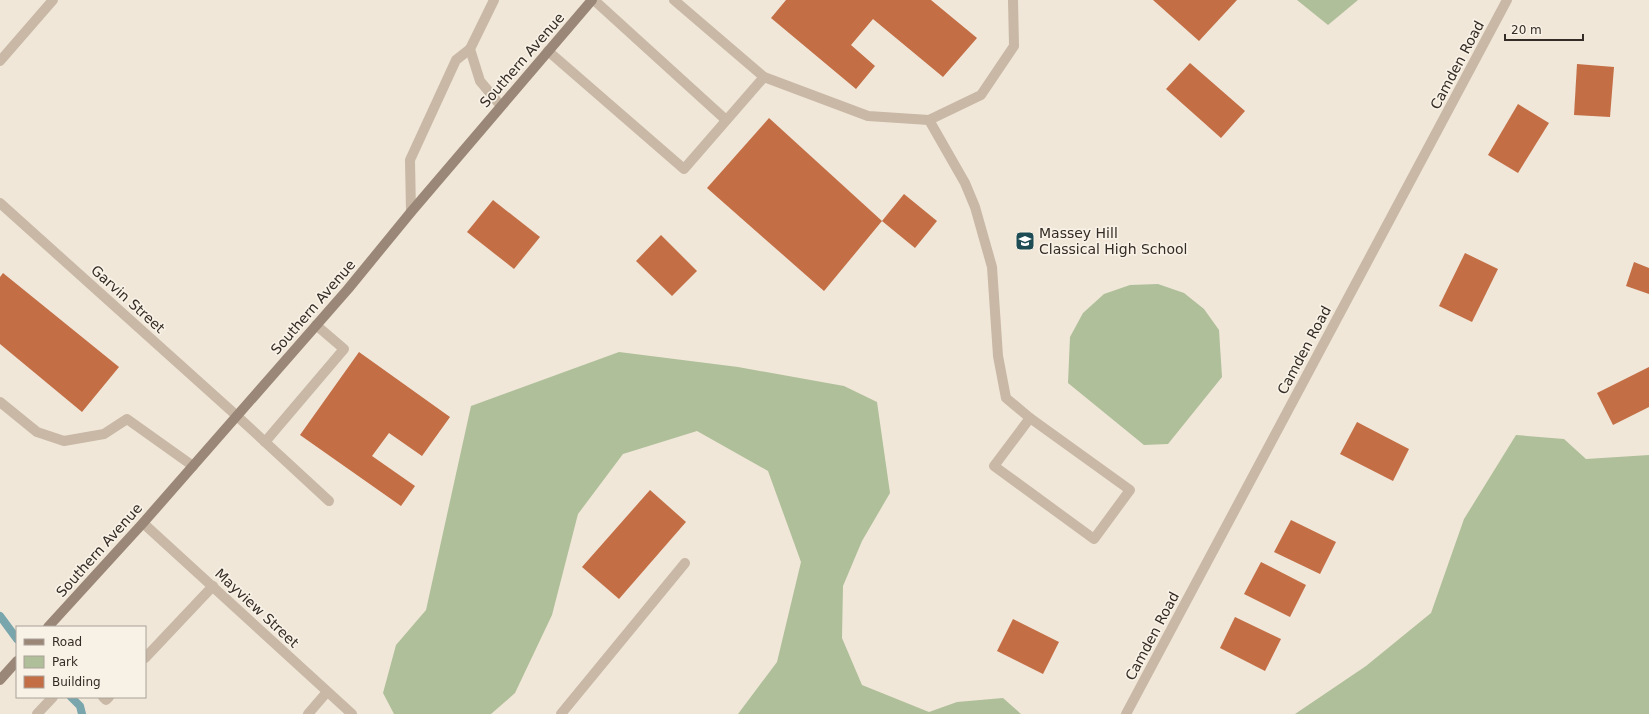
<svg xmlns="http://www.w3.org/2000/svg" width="1649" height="714" font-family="'DejaVu Sans',sans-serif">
	<rect width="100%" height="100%" fill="#f0e7d9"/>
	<g fill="#afbf99">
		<path d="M1297,0h61l-30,25z"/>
		<path d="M1158,284l26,9 20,16 15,21 3,47 -54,67 -24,1 -76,-62 2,-46 13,-24 21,-19 26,-9z"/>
		<path d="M619,352l119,15 106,19 33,16 13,91 -28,48 -19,45 -1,52 20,47 67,27 28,-10 46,-4 18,16h-283l39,-52 24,-100 -33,-91 -71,-40 -74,23 -45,60 -26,101 -37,78 -24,21h-97l-11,-21 13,-48 30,-35 45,-204z"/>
		<path d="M1516,435l48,4 22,20 63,-4v259h-354l71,-48 65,-53 33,-94z"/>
	</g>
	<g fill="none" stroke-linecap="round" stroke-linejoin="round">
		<g stroke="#79a6ad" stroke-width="8">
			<path d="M0,616l17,23"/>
			<path d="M71,697l9,9 2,8"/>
		</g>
	</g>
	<g fill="#c36e44">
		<path d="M786,0h145l46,38 -34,39 -70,-58 -22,26 24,21 -19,23 -85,-71z"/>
		<path d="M1153,0h84l-38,41z"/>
		<path d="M1190,63l55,48 -24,27 -55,-49z"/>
		<path d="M1577,64l37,3 -4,50 -36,-2z"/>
		<path d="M1518,104l31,19 -31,50 -30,-18z"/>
		<path d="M769,118l113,103 -58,70 -117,-103z"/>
		<path d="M904,194l33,27 -22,27 -33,-27z"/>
		<path d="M493,200l47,37 -26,32 -47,-37z"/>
		<path d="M661,235l36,36 -25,25 -36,-35z"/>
		<path d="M1465,253l33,16 -26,53 -33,-16z"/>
		<path d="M1634,262l15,6v26l-23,-8z"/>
		<path d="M3,273l116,94 -37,45 -82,-68v-67z"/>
		<path d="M359,352l91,65 -28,39 -33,-23 -17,23 43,30 -14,20 -101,-71z"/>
		<path d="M1649,367v40l-36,18 -16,-32z"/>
		<path d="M1357,422l52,27 -16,32 -53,-27z"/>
		<path d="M650,490l36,32 -67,77 -37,-32z"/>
		<path d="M1291,520l45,22 -16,32 -46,-22z"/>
		<path d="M1261,562l45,23 -16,32 -46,-23z"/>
		<path d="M1235,617l46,22 -16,32 -45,-23z"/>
		<path d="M1013,619l46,23 -16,32 -46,-23z"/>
	</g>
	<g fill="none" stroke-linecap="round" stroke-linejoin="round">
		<g stroke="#c8b8a5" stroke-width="10">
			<path d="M594,0l132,120"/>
			<path d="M674,0l90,77 104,39 61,4 52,-25 33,-49 -1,-46"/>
			<path d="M548,51l136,118 80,-92"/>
			<path d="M929,120l36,63 10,24 17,60 6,89 8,42 24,20"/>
			<path d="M0,402l37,30 27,9 40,-7 23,-15 66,47"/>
			<path d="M237,416l92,85"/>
			<path d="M1030,418l100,72 -36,49 -100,-73z"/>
			<path d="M265,442l79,-93 -28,-24"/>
			<path d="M145,658l68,-72"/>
			<path d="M103,697l3,3 3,-3"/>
			<path d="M37,714l16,-17"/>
			<path d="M308,714l19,-22"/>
			<path d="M561,714l124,-151"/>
		</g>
		<g stroke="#c8b8a5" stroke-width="10">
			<path d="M0,61l53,-61"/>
			<path d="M0,203l237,213"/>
			<path d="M143,523l209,191"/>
		</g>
		<g stroke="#c8b8a5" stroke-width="10">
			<path d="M494,0l-24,49 10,32 21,25"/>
			<path d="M411,212l-1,-52 46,-100 14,-11"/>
			<path d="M1126,714l381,-714"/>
		</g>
		<g stroke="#9b8777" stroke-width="10">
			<path d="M48,627l95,-104 205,-234 63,-77 181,-212"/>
			<path d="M0,680l17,-19"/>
		</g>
	</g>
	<defs>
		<g id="school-square" transform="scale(1)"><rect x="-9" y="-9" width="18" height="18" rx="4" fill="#1d4c54" stroke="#f8f1e5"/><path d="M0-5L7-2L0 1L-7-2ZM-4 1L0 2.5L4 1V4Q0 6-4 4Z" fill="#fff"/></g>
	</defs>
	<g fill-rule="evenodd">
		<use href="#school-square" x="1025" y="241"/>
	</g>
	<g text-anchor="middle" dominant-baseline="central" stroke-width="3.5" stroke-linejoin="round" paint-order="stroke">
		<g font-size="14" fill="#342c26" stroke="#f8f1e5">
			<text transform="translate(522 60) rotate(-49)">Southern Avenue</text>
			<text transform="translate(1457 65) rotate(-62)">Camden Road</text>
			<text transform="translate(128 299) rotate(42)">Garvin Street</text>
			<text transform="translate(313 307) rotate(-49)">Southern Avenue</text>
			<text transform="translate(1304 350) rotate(-62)">Camden Road</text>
			<text transform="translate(99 550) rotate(-48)">Southern Avenue</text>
			<text transform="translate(257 608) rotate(43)">Mayview Street</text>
			<text transform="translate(1152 636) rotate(-62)">Camden Road</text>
		</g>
		<g font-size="14" fill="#342c26" stroke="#f8f1e5" text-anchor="start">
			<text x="1039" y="233">Massey Hill<tspan x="1039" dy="16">Classical High School</tspan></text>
		</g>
	</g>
	<rect x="16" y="626" width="130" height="72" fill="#f8f1e5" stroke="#aaa299"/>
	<rect x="24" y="639" width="20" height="6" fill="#9b8777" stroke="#aaa299"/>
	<text x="52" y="646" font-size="12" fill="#342c26">Road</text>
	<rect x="24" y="656" width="20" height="12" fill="#afbf99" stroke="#aaa299"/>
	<text x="52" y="666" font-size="12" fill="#342c26">Park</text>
	<rect x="24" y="676" width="20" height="12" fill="#c36e44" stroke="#aaa299"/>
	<text x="52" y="686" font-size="12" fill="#342c26">Building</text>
	<path d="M1505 34v6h78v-6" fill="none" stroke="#342c26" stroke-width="2"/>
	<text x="1511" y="34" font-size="12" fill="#342c26" stroke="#f8f1e5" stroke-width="3" paint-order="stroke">20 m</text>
</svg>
